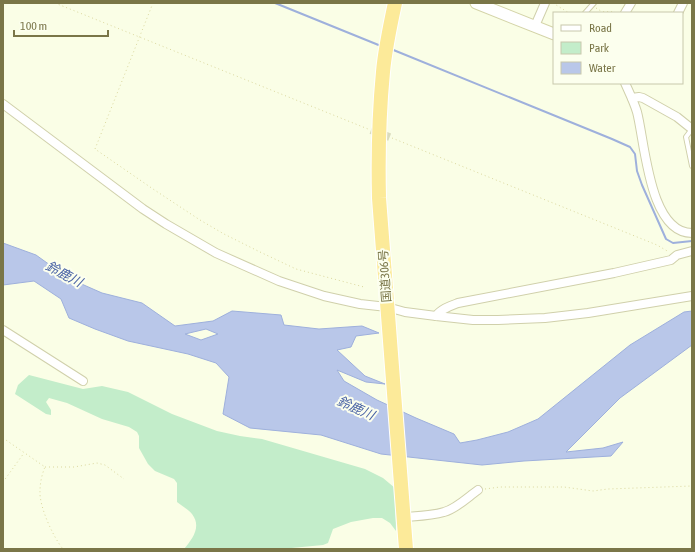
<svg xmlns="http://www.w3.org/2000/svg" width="695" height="552" font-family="'Asap Condensed','Noto Sans JP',sans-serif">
	<rect width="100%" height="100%" fill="#fafee6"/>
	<path fill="#c3edca" d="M29,375l54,14 19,-3 26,6 44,22 45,17 23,5 22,3 103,30 18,9 12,10 1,43 -6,-8 -8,-5h-9l-22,4 -18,7 -5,14 -5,2 -42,4h-97c8,-10 18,-22 8,-35 -3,-4 -10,-8 -15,-12v-19l-3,-4 -19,-8 -7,-7 -9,-16v-12l-2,-4 -8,-5 -27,-8 -35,-16 -18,-5 -3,4 5,8v5l-5,-1 -31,-20 3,-9z"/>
	<path fill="#b9c7e9" stroke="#9eb0dc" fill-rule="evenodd" d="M3,243l33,12 32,23 34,15 40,10 33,23 38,-5 19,-10 49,4 3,10 35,4 43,-3 17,7 -23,3 -5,11 -14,3 28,26 20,8 -19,-2 -29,-12 7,11 33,19 39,18 38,16 6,9 17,-3 31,-8 30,-13 92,-74 54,-33 8,-1v34l-72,53 -54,54 37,-4 20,-6 -12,14 -87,5 -42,4 -101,-11 -60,-19 -71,-7 -27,-14 6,-37 -13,-14 -28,-9 -60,-13 -33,-12 -26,-11 -8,-19 -27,-18 -31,4zM206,329l12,5 -17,6 -16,-6z"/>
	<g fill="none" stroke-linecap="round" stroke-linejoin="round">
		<g stroke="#9eb0dc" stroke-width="2">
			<path d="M275,3l106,43"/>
			<path d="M391,49l221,90 18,8 5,7 2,17 5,14 24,54 7,4 19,-2"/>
		</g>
		<path stroke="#dadcbe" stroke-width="8" stroke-dasharray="8 4" stroke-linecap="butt" d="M371,130l21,8"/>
		<g stroke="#d0d0ab" stroke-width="6">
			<g id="lane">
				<path d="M585,13l9,-10"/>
				<path d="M692,129l-6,8 6,29"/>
			</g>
		</g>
		<g stroke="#d0d0ab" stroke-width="10">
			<g id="street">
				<path d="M625,13l6,-10"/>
				<path d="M678,13l5,-10"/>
				<path d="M535,26l10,-23"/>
				<path d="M625,83c4,9 9,19 12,29 8,30 12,121 55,121"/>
				<path d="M632,98l7,-1 4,1 34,19 15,12"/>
				<path d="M3,104l140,105 23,15 50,29 63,28 45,15 36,8 27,3 18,5 31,4 37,4h25l47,-2 43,-5 104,-17"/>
				<path d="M436,316c5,-7 14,-10 22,-13l156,-30 57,-13 6,-5 15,-4"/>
				<path d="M3,330l80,51"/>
				<path d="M404,517c13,-1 27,-1 40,-5 12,-3 24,-15 34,-22"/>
			</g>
		</g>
		<g stroke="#d4d4a8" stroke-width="13">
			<path id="secondary" d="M476,3l78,31"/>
		</g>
		<g stroke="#fff" stroke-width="16">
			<path id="highway" d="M395,3c-5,23 -10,46 -12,69 -4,42 -5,84 -4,126l27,351"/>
		</g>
		<g stroke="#dbd89e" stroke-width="1" stroke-dasharray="1 3" stroke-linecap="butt">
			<path d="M55,3l313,126"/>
			<path d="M153,3l-58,146 58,40 47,31 24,14 36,18 36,17 68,18"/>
			<path d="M553,3l16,10"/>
			<path d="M596,8c2,1 3,2 5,3 5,2 9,-1 15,2"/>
			<path d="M392,138l265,107 12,7"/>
			<path d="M3,438l42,29c-3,7 -5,16 -5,24 -1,15 13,46 23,58"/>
			<path d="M45,467h29l23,-4 8,2 19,14"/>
			<path d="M3,482l21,-29"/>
			<path d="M485,489l15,-2h64l29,4 15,-2 84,-3"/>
		</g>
		<use href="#lane" stroke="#fff" stroke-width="4"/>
		<use href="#street" stroke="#fff" stroke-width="8"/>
		<use href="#secondary" stroke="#fff" stroke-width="11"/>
		<use href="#highway" stroke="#fcea99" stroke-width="14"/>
	</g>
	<g text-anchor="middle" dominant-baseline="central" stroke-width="4" stroke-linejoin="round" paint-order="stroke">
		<g font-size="12" fill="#7a7648" stroke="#fcffee">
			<text transform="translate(385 276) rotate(-94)">国道306号</text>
		</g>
		<g font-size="13" font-style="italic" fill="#4862a5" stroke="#fcffee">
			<text transform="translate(64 274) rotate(28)">鈴鹿川</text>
			<text transform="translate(356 408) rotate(24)">鈴鹿川</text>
		</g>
	</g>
	<rect width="695" height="552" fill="none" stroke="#7a7648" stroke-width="8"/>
	<rect x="553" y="12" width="130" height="72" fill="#fcffee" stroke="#c8c8ac"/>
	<rect x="561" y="25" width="20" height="6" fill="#ffffff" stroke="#c8c8ac"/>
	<text x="589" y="32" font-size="12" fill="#7a7648">Road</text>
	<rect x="561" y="42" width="20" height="12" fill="#c3edca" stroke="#c8c8ac"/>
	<text x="589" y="52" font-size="12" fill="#7a7648">Park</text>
	<rect x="561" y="62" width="20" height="12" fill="#b9c7e9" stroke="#c8c8ac"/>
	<text x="589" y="72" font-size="12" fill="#7a7648">Water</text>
	<path d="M14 30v6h94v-6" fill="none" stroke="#7a7648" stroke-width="2"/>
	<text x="20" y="30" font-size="12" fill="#7a7648" stroke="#fcffee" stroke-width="3" paint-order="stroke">100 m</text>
</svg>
